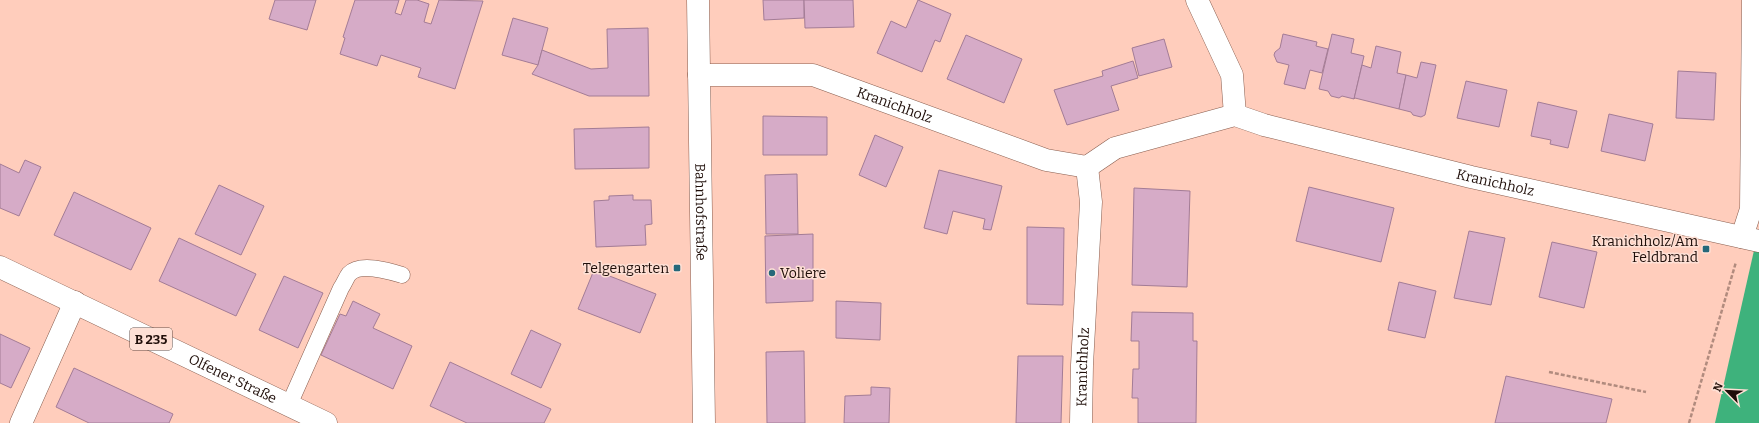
<svg xmlns="http://www.w3.org/2000/svg" width="1759" height="423" font-family="Bitter,serif">
	<rect width="100%" height="100%" fill="#ffcdbc"/>
	<path fill="#3eb27c" d="M1755,246l4,1v176h-44z"/>
	<g fill="#d6abc7" stroke="#a37c96">
		<path d="M275,0h41l-9,30 -38,-11z"/>
		<path d="M355,0h44l-4,13 6,2 5,-15h11l12,4 -5,18 7,2 8,-24 44,1 -28,88 -37,-12 3,-9 -40,-13 -4,11 -37,-12 5,-16 -2,-1z"/>
		<path d="M763,0h41v18l-40,2z"/>
		<path d="M804,0h49l1,27 -49,1z"/>
		<path d="M918,0l33,14 -11,28 -5,-2 -13,32 -45,-19 14,-32 15,7z"/>
		<path d="M513,18l35,10 -10,37 -36,-10z"/>
		<path d="M648,28l1,68h-60l-57,-22 6,-9 4,-15 49,19 17,-1 -1,-39z"/>
		<path d="M1283,34l34,8 -1,4 12,3 -6,24 -12,-3 -5,19 -21,-5 5,-19 -12,-3 -3,-7 1,-3 5,-4z"/>
		<path d="M1332,34l22,5 -3,14 13,3 -10,43 -12,-3 -3,2 -8,-2 -3,-5 -9,-2z"/>
		<path d="M966,35l56,24 -18,44 -57,-24z"/>
		<path d="M1164,39l8,28 -33,9 -7,-28z"/>
		<path d="M1376,46l25,6 -4,21 9,2 -7,34 -44,-11 -1,1 8,-34 9,3z"/>
		<path d="M1133,61l5,17 -27,8 8,24 -52,15 -13,-35 49,-14 -1,-5z"/>
		<path d="M1421,62l15,3 -11,50 -4,2 -8,-2 -2,-3 -12,-3 7,-34 11,3z"/>
		<path d="M1678,71l38,2 -2,47 -38,-2z"/>
		<path d="M1466,81l41,9 -8,37 -42,-9z"/>
		<path d="M1538,102l39,9 -9,37 -18,-4 1,-4 -20,-4z"/>
		<path d="M1609,114l44,10 -8,37 -44,-10z"/>
		<path d="M763,116l64,1v38h-64z"/>
		<path d="M649,127v41l-74,1 -1,-40z"/>
		<path d="M875,135l28,12 -17,40 -27,-12z"/>
		<path d="M25,160l16,7 -22,49 -19,-8v-44l19,9z"/>
		<path d="M939,170l63,16 -11,44 -8,-1 2,-10 -32,-8 -6,23 -23,-6z"/>
		<path d="M797,174l1,60h-32l-1,-59z"/>
		<path d="M219,185l45,21 -23,49 -46,-21z"/>
		<path d="M1309,187l85,21 -13,54 -85,-21z"/>
		<path d="M1134,188l56,3 -3,96 -55,-2z"/>
		<path d="M74,192l77,36 -20,42 -77,-35z"/>
		<path d="M633,195v5h18l1,24 -7,1 1,20 -50,2 -2,-46 15,-1v-4z"/>
		<path d="M1027,227l37,1 -1,77 -36,-1z"/>
		<path d="M1469,231l36,7 -14,67 -37,-7z"/>
		<path d="M813,234v67l-47,2 -1,-67z"/>
		<path d="M179,238l77,36 -20,42 -77,-35z"/>
		<path d="M1552,242l45,10 -13,56 -45,-11z"/>
		<path d="M594,270l62,24 -16,39 -62,-24z"/>
		<path d="M284,276l39,17 -25,55 -39,-18z"/>
		<path d="M1399,282l37,9 -11,47 -37,-8z"/>
		<path d="M353,301l27,13 -7,14 39,18 -19,43 -72,-34 19,-41 6,2z"/>
		<path d="M836,301l45,2 -1,37 -44,-2z"/>
		<path d="M1132,312l61,1v28h4l-1,82h-58v-25h-6l1,-29h6v-28h-8z"/>
		<path d="M531,330l30,14 -20,44 -30,-14z"/>
		<path d="M0,334l30,14 -19,40 -11,-5z"/>
		<path d="M804,351l1,72h-38l-1,-71z"/>
		<path d="M1018,356h45l-2,67h-45z"/>
		<path d="M450,362l101,47 -7,14h-77l-37,-17z"/>
		<path d="M74,368l99,46 -4,9h-80l-33,-16z"/>
		<path d="M1506,376l106,23 -6,24h-111z"/>
		<path d="M871,387l19,1 -1,35h-45l1,-27 26,-1z"/>
	</g>
	<g fill="none" stroke-linecap="round" stroke-linejoin="round">
		<g stroke="#895e4f" stroke-width="17">
			<path id="service" d="M289,405l52,-117c3,-4 5,-10 8,-14 11,-12 40,-3 53,1"/>
		</g>
		<g stroke="#895e4f" stroke-width="23">
			<g id="minor">
				<path d="M1197,0l35,75 3,40"/>
				<path id="s1" d="M699,75h114l233,85 41,7 28,-19 120,-33 29,10 207,52 288,64"/>
				<path d="M1742,237l9,-28 2,-209"/>
				<path d="M21,423l54,-121"/>
				<path id="s2" d="M1081,423l1,-58 9,-163 -4,-35"/>
			</g>
		</g>
		<g stroke="#895e4f" stroke-width="23">
			<g id="secondary">
				<path id="s3" d="M698,0l6,423"/>
			</g>
		</g>
		<g stroke="#895e4f" stroke-width="23">
			<g id="primary">
				<path id="s4" d="M0,267l326,156"/>
			</g>
		</g>
		<g stroke="#b18b7e" stroke-width="2.5" stroke-dasharray="4 2" stroke-linecap="butt">
			<path d="M1549,372l97,20"/>
			<path d="M1689,423l47,-161"/>
		</g>
		<use href="#service" stroke="#fff" stroke-width="16"/>
		<use href="#minor" stroke="#fff" stroke-width="22"/>
		<use href="#secondary" stroke="#fff" stroke-width="22"/>
		<use href="#primary" stroke="#fff" stroke-width="22"/>
	</g>
	<g fill="#25687a" stroke="#fee0d5" stroke-width="1.5">
		<rect x="1702" y="245" width="8" height="8" rx="2"/>
		<rect x="673" y="264" width="8" height="8" rx="2"/>
		<circle cx="772" cy="273" r="4"/>
	</g>
	<g text-anchor="middle" dominant-baseline="central" stroke-width="3" stroke-linejoin="round" paint-order="stroke">
		<rect fill="#fee0d5" stroke="#624d46" stroke-width="1" x="130" y="328" width="42" height="22" rx="3"/>
		<g font-size="13" font-weight="bold" fill="#1f0e09">
			<text x="151" y="339">B 235</text>
		</g>
		<g font-size="14" fill="#1f0e09" stroke="#fee0d5">
			<text stroke="none"><textPath href="#s1" startOffset="201">Kranichholz</textPath></text>
			<text stroke="none"><textPath href="#s1" startOffset="831">Kranichholz</textPath></text>
			<text stroke="none"><textPath href="#s3" startOffset="212">Bahnhofstraße</textPath></text>
			<text stroke="none"><textPath href="#s2" startOffset="56">Kranichholz</textPath></text>
			<text stroke="none"><textPath href="#s4" startOffset="258">Olfener Straße</textPath></text>
		</g>
		<g font-size="14" fill="#1f0e09" stroke="#fee0d5" text-anchor="end">
			<text x="1698" y="241">Kranichholz/Am<tspan x="1698" dy="16">Feldbrand</tspan></text>
			<text x="669" y="268">Telgengarten</text>
			<text x="780" y="273" text-anchor="start">Voliere</text>
		</g>
	</g>
	<g transform="translate(1727 391) rotate(294)" stroke="#fee0d5" stroke-width="3" paint-order="stroke">
	<path d="M0-3L7 15L0 10L-7 15Z" fill="#1f0e09"/>
	<text y="-6" font-size="11" font-weight="bold" text-anchor="middle" fill="#1f0e09">N</text>
	</g>
</svg>
